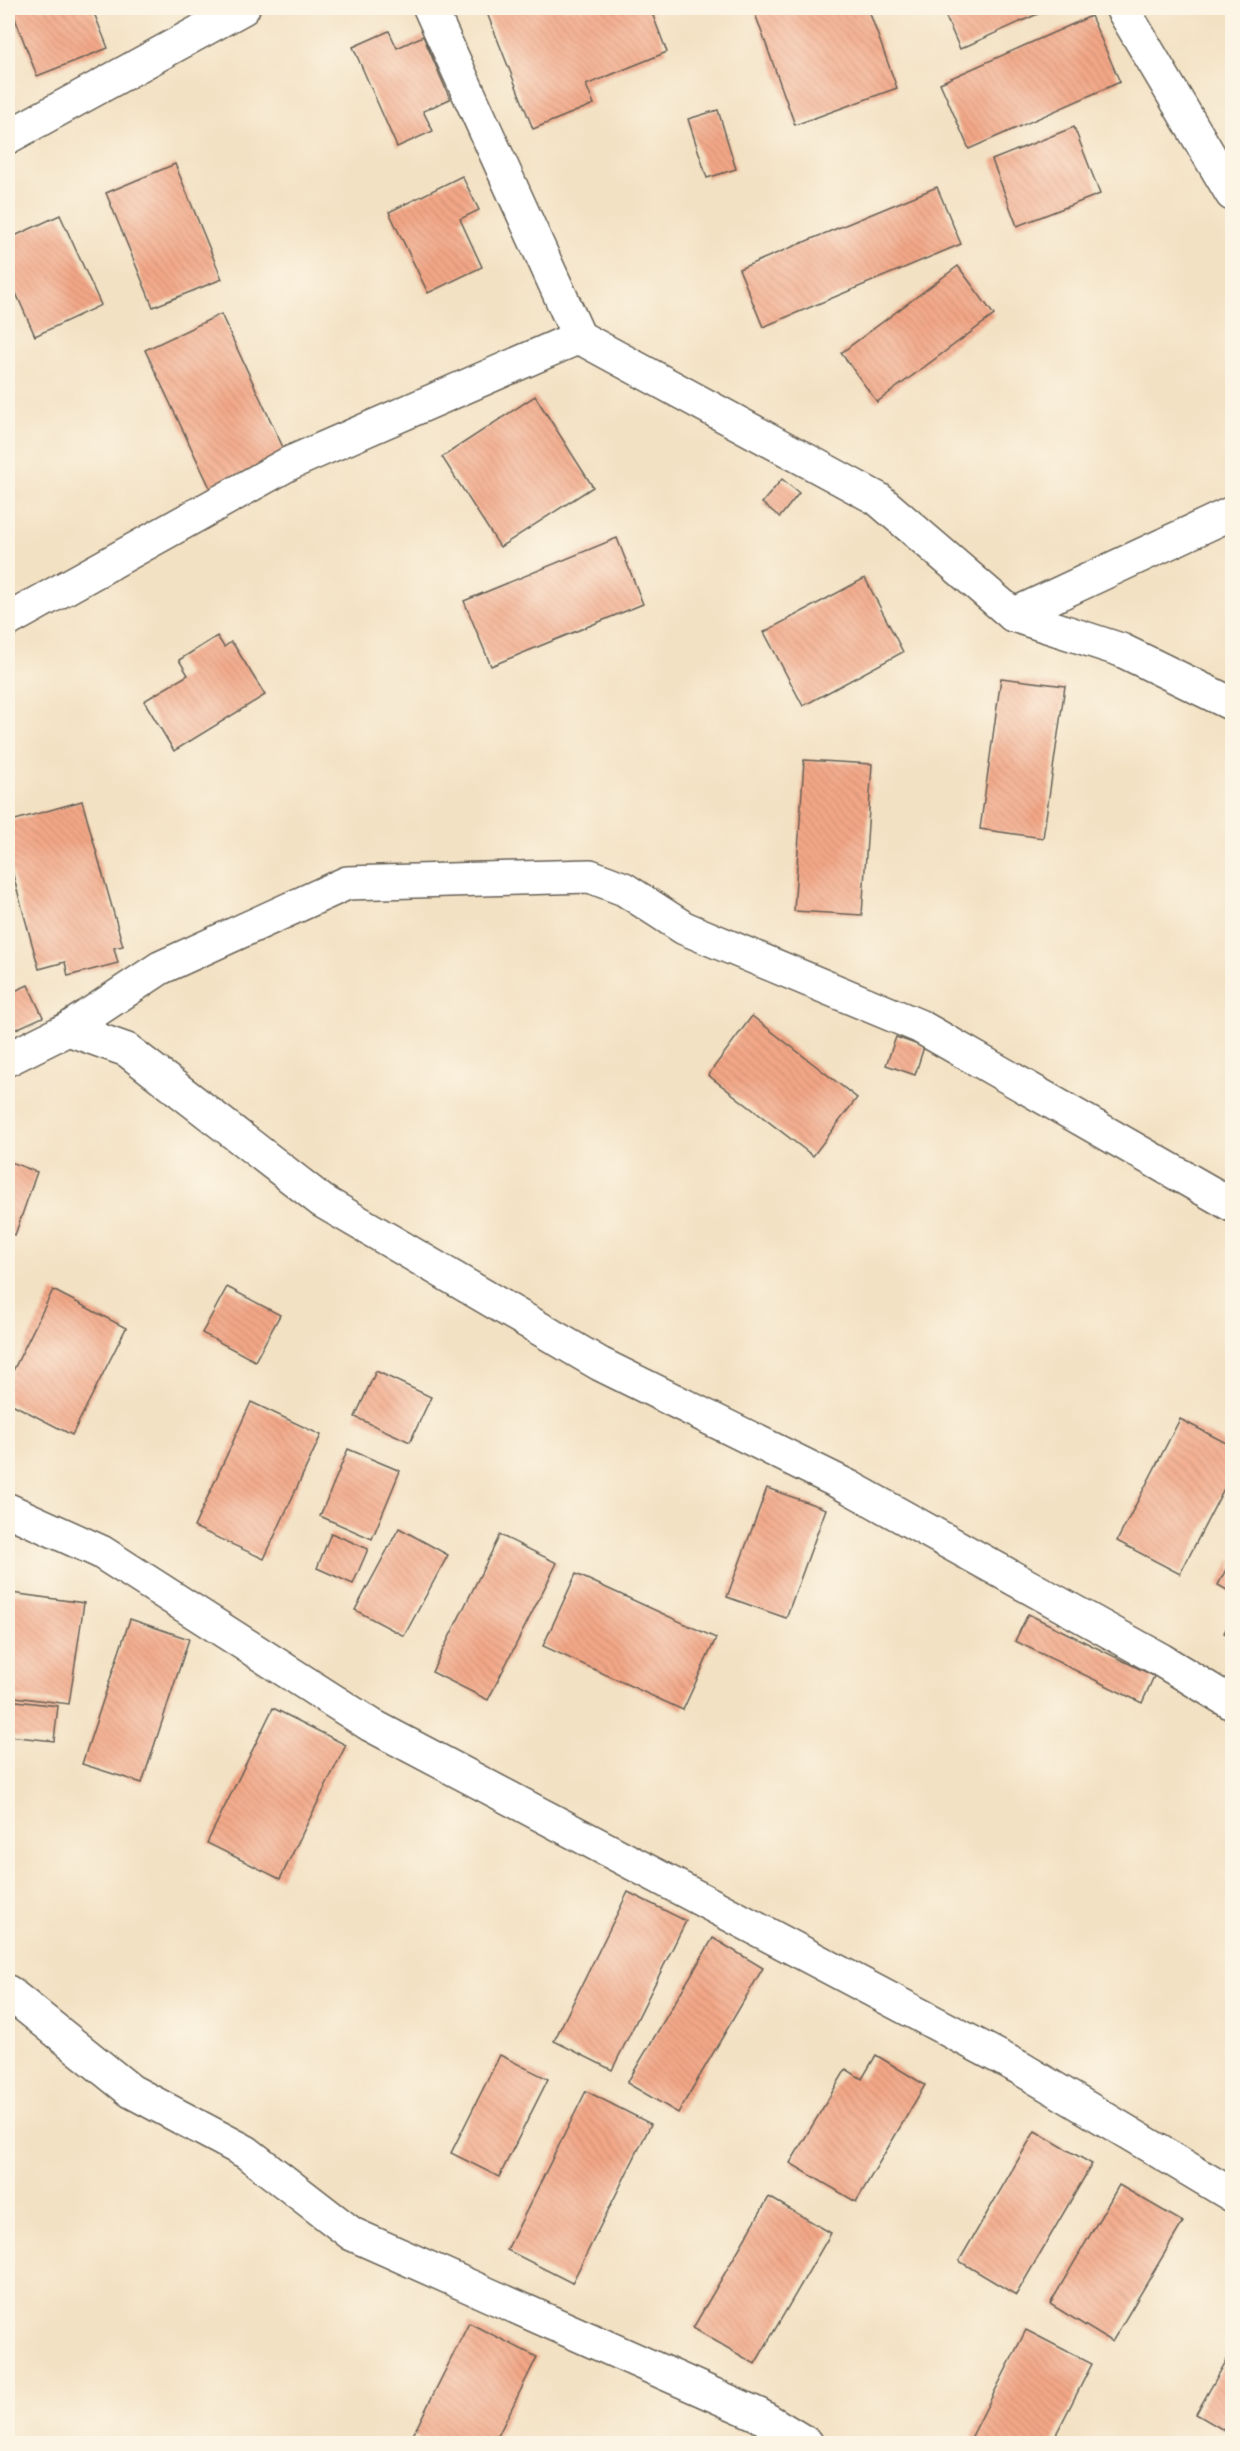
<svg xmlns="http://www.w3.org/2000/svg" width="1240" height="2451" font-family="Pangolin,sans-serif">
	<defs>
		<pattern id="building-back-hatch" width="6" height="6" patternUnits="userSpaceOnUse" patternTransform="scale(1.5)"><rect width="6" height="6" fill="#f3a787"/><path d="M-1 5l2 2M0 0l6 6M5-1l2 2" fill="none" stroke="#d08f74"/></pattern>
	</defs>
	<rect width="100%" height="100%" fill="#fcf5e5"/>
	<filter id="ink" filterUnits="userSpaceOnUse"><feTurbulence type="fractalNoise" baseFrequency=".0167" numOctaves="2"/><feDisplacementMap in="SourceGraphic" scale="12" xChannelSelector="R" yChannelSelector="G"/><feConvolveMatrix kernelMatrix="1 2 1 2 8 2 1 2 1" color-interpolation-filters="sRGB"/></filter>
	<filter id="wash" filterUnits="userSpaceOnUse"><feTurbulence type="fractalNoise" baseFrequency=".008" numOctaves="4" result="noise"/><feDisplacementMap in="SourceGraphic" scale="24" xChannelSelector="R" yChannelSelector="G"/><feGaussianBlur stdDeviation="1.35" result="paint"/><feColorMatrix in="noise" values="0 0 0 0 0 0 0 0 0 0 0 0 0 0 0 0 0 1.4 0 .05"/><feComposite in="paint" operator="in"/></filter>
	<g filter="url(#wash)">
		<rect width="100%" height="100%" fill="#f3e1c3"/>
		<g id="blocks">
			<g fill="url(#building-back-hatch)">
				<path d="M11,8h81l16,40 -71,28z"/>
				<path d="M485,8h165l17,44 -81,33 8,19 -61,25z"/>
				<path d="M753,8h115l29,80 -102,37z"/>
				<path d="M942,8h109l-91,41z"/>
				<path d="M1091,16l29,66 -151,67 -29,-66z"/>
				<path d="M389,31l8,17 26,-12 27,63 -27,12 10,20 -36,16 -44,-100z"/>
				<path d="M718,110l18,59 -29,9 -19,-59z"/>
				<path d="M1074,127l26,67 -83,32 -25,-66z"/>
				<path d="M175,164l47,115 -69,28 -47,-114z"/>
				<path d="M462,176l17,34 -19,9 22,48 -54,26 -39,-81z"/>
				<path d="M937,187l24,57 -198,83 -24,-58z"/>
				<path d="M60,215l41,90 -66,31 -27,-61v-36z"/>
				<path d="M958,266l36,49 -117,87 -36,-49z"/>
				<path d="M221,314l66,142 -75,36 -67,-142z"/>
				<path d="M535,396l58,91 -93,60 -58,-90z"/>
				<path d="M782,479l17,14 -19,24 -18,-14z"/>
				<path d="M617,538l26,66 -152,62 -27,-65z"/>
				<path d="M865,578l38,74 -100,54 -39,-74z"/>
				<path d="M217,636l7,11 7,-5 3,3 31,50 -91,56 -30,-50 44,-26 -9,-15z"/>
				<path d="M1001,678l64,8 -22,152 -63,-9z"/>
				<path d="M804,760l68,4 -10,151 -68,-4z"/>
				<path d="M82,801l41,145 -9,2 4,15 -50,13 -3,-14 -26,7 -31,-112v-35z"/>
				<path d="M28,985l15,32 -29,13 -6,-15v-21z"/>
				<path d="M752,1016l105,82 -44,58 -105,-81z"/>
				<path d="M896,1037l28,10 -9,28 -29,-10z"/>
				<path d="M8,1161l29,11 -22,63 -7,-2z"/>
				<path d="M227,1287l53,28 -25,46 -53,-28z"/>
				<path d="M53,1290l73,38 -54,107 -64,-33v-21z"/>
				<path d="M376,1371l55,26 -21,45 -55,-25z"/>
				<path d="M251,1402l70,33 -57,124 -70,-32z"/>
				<path d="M1180,1419l52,27v27l-52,101 -63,-33z"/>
				<path d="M348,1449l52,22 -28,68 -52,-23z"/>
				<path d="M767,1488l59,21 -40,109 -59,-21z"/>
				<path d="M399,1528l49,27 -44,81 -49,-26z"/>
				<path d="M331,1533l37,16 -15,35 -36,-16z"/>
				<path d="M500,1535l57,28 -69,137 -56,-28z"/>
				<path d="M1232,1558v35l-14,-8z"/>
				<path d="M576,1574l140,64 -33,72 -140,-64z"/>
				<path d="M11,1593l73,10 -15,101 -61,-8v-79z"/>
				<path d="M1028,1614l126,62 -12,27 -127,-62z"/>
				<path d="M1232,1617v20l-8,-4z"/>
				<path d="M130,1619l59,20 -47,144 -60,-19z"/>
				<path d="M8,1700l50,6 -4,35 -46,-5z"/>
				<path d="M273,1708l73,37 -66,134 -73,-36z"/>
				<path d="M628,1892l58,29 -74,149 -58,-29z"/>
				<path d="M713,1938l50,30 -85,145 -51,-30z"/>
				<path d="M500,2055l48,24 -49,98 -48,-24z"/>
				<path d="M876,2055l49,30 -69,117 -66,-39 56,-94 16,10z"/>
				<path d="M586,2091l65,33 -79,159 -65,-33z"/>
				<path d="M1035,2131l57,33 -76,131 -57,-34z"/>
				<path d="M1119,2185l64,37 -71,120 -62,-38z"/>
				<path d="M769,2197l62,36 -76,131 -62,-36z"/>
				<path d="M469,2323l68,34 -43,87h-63l-18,-9z"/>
				<path d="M1026,2330l66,34 -41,80h-83z"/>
				<path d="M1232,2351v84l-36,-21z"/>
			</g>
		</g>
	</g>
	<g filter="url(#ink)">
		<use href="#blocks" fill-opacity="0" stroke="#676156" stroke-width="1.5"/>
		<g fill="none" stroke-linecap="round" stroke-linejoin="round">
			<g stroke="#676156" stroke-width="36">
				<g id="minor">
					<path d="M1122,8l110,186"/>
					<path d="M8,137l235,-129"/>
					<path d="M579,337l299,162 135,116 108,35 111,54"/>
					<path d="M1013,615l219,-102"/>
					<path d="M8,620l282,-157 289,-126 -149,-329"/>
					<path d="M68,1029l59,21 195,151 278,163 249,123 312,173 71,43"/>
					<path d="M8,1059l60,-30 92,-61 187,-85 243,-7 34,13 60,39 235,98 313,179"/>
					<path d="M8,1510l93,42 270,173 649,343 212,127"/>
					<path d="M8,1992l123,99 115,61 106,82 407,181 48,29"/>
				</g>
			</g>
			<use href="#minor" stroke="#fff" stroke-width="33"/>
		</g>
	</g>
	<rect width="1240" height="2451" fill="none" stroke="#fcf5e5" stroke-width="30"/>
</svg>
